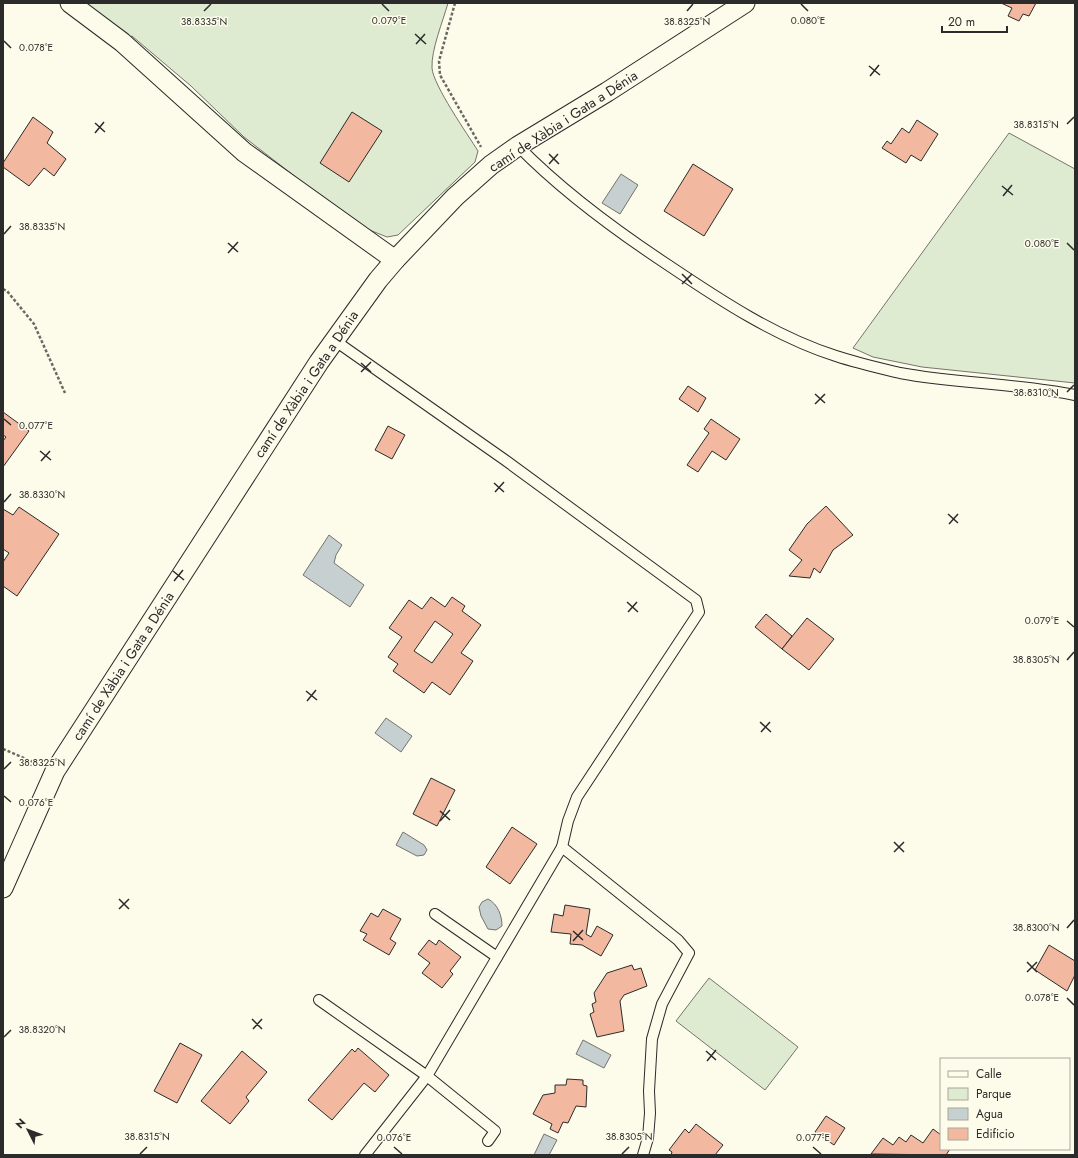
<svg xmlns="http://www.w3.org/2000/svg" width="1078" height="1158" font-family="Jost,sans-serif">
	<rect width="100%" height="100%" fill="#fdfbea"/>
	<g fill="#deebd1" stroke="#74746e">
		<path d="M83,3h365c-5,18 -17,47 -16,65 1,17 36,67 46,83l-3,11 -77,73 -11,2 -25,-10 -38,-28 -80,-62 -53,-51 -59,-50 -3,1z"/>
		<path d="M1009,133l66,36v214l-153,-16 -49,-10 -20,-9z"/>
		<path d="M709,978l89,69 -33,43 -89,-69z"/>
	</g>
	<g fill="#c7d0d0" stroke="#74746e">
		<path d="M621,174l17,11 -18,29 -18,-11z"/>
		<path d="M329,535l13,10 -6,10 -2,8 30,22 -14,22 -47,-32z"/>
		<path d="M386,718l26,18 -11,16 -26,-19z"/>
		<path d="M403,832l21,13 3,5 -3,5 -7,1 -21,-11z"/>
		<path d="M488,899c10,5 14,17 14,27l-6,4 -8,-1 -7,-13 -2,-9 3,-5z"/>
		<path d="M583,1040l28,15 -7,13 -28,-14z"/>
		<path d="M544,1134l13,6 -8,15h-15z"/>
	</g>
	<g fill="#f2b8a0" stroke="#2b2b2b" fill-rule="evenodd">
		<path d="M1001,3h35l-7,13 -6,-2 -4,7 -11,-5 4,-8z"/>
		<path d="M352,112l30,19 -33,51 -29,-19z"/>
		<path d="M33,117l20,15 -6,11 19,16 -12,17 -10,-8 -15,18 -26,-19v-4z"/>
		<path d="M917,120l21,14 -17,27 -10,-6 -5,8 -24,-15 5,-7 4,3 11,-16 7,5z"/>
		<path d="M693,164l40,25 -29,47 -40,-25z"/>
		<path d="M688,386l18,12 -8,14 -19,-13z"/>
		<path d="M3,412l26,19 -26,36v-26l3,-4 -3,-2z"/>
		<path d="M711,419l29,20 -14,21 -14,-9 -14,21 -11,-7 22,-32 -5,-4z"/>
		<path d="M388,426l17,9 -13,24 -17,-9z"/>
		<path d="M826,506l27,29 -20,15 -13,23 -6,-5 -4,10 -21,-2 13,-16 -13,-10 18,-26z"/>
		<path d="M19,507l40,27 -42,62 -14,-10v-24l6,-9 -6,-4v-40l10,6z"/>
		<path d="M431,597l14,10 7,-10 13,9 -3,5 19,14 -20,28 12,8 -23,34 -18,-13 -8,11 -31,-22 5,-7 -10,-7 14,-20 -13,-9 20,-28 13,9zM435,621l18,13 -21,29 -18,-12z"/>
		<path d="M766,614l26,22 -10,13 -27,-22z"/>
		<path d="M807,618l27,21 -25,31 -27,-21z"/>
		<path d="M431,778l24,12 -18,36 -24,-12z"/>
		<path d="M512,827l25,17 -27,40 -24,-17z"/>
		<path d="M565,905l25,4 -4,25 5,3 6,-11 16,9 -12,21 -19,-11 -12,-1 1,-10 -20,-2 3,-18 9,2z"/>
		<path d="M383,909l18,10 -11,20 6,4 -7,12 -26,-15 4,-6 -7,-3 11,-18 7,4z"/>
		<path d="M429,940l7,5 3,-5 22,17 -11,14 3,3 -11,14 -20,-15 8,-10 -12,-9z"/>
		<path d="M1049,945l26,16v14l-8,16 -32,-21z"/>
		<path d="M632,965l2,5 7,-2 6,18 -23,9 -4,6 4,30 -27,6 -7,-23 4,-2 -2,-8 4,-2 -2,-9 13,-20z"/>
		<path d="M180,1043l22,12 -25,48 -23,-12z"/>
		<path d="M358,1048l31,27 -14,17 -11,-9 -32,37 -24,-20 44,-51 3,3z"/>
		<path d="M242,1051l25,21 -21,25 3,4 -19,23 -29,-23z"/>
		<path d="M567,1079l16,1v5l4,1 -1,21 -10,-1 -8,17 -5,-1 -5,11 -8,-4 2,-5 -19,-10 10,-19 12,-2v-8h11z"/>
		<path d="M826,1116l19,12 -11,17 -19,-13z"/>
		<path d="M696,1124l27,21 -8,10h-44l1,-3 -3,-2 16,-21 4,4z"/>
		<path d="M933,1129l8,6v14h9l-4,6 -75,-1 12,-16 10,7 6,-8 7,5 5,-7 12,8z"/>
	</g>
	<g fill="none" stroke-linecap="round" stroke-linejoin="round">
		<g stroke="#2b2b2b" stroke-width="12">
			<g id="service">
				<path d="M518,146c45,46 97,84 150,119 52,35 108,72 168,91 21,7 43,12 64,17 58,11 117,10 175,22"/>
				<path d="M334,340l171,120 191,140 3,12 -122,185 -9,24 -6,26 -135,229 -62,79"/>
				<path d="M562,847l116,93 11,13 -27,51 -10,35 -3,52 1,22 -2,25 -5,17"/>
				<path d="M435,914l62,43"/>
				<path d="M319,1000l108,76 68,55 -7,10"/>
			</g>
		</g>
		<g stroke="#2b2b2b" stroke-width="21">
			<g id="minor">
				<path d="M70,3l52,39 122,110 151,108"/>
				<path d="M3,888l52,-117 264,-409 59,-82 17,-20 60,-63 36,-32 27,-19 89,-54 138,-89"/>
			</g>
		</g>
		<g stroke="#6a6964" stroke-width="2.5" stroke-dasharray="3 2" stroke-linecap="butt">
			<path d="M455,3l-16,58 1,14 41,72"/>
			<path d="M3,289l4,2 27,33 31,69"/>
			<path d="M3,749l35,15"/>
		</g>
		<use href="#service" stroke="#fdfbea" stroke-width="10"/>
		<use href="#minor" stroke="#fdfbea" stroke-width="19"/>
	</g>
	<path fill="none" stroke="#2b2b2b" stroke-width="1.5" d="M382,4l7,7M801,4l7,7M204,11l7,-7M687,11l6,-7M415,34l11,10M4,41l7,7M416,44l9,-10M869,66l11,9M870,76l9,-11M95,123l10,9M1067,124l7,-7M95,133l9,-11M549,154l10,10M549,164l9,-10M1002,186l11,9M1003,196l9,-11M4,234l7,-8M228,243l10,9M1067,243l7,7M228,253l10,-11M682,274l10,10M682,284l10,-10M361,363l10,9M361,372l10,-10M1067,392l7,-7M815,394l10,9M815,404l10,-10M4,419l7,6M40,451l11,9M41,461l9,-10M494,483l10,9M495,492l9,-10M4,502l7,-8M948,514l10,9M949,524l9,-10M173,571l11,9M174,581l9,-11M627,602l11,10M628,612l9,-10M1067,621l7,6M1067,660l7,-8M306,691l11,9M307,701l9,-11M760,722l11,10M761,732l9,-10M4,769l7,-7M4,796l7,6M440,811l10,9M440,821l10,-11M894,842l10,10M894,852l10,-10M119,899l10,10M119,909l10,-10M1067,928l7,-8M573,931l10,9M573,941l10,-11M1027,962l10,10M1027,972l10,-10M1067,998l7,7M252,1019l10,10M253,1029l9,-10M4,1037l7,-7M706,1051l10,9M707,1061l9,-11M394,1147l8,7M813,1147l8,7M140,1154l7,-7M622,1154l7,-7"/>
	<g text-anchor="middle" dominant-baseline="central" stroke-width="3" stroke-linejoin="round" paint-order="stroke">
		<g font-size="14" fill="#2b2b2b" stroke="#fdfbea">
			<text transform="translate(563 121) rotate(-33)">camí de Xàbia i Gata a Dénia</text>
			<text transform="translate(306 384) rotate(-56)">camí de Xàbia i Gata a Dénia</text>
			<text transform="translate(123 666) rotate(-57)">camí de Xàbia i Gata a Dénia</text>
		</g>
	</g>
	<g font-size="10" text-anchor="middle" fill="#2b2b2b" stroke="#fdfbea" stroke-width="3" stroke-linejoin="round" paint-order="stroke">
		<text x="389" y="24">0.079°E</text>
		<text x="808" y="24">0.080°E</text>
		<text x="204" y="25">38.8335°N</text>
		<text x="687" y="25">38.8325°N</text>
		<text x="36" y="51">0.078°E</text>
		<text x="1036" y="128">38.8315°N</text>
		<text x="42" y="230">38.8335°N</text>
		<text x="1042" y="247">0.080°E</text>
		<text x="1036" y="396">38.8310°N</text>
		<text x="36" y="429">0.077°E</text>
		<text x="42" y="498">38.8330°N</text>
		<text x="1042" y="624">0.079°E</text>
		<text x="1036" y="663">38.8305°N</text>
		<text x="42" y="766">38.8325°N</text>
		<text x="36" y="806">0.076°E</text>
		<text x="1036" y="931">38.8300°N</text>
		<text x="1042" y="1001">0.078°E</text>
		<text x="42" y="1033">38.8320°N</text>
		<text x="147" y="1140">38.8315°N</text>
		<text x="629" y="1140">38.8305°N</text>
		<text x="394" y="1141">0.076°E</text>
		<text x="813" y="1141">0.077°E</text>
	</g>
	<rect width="1078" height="1158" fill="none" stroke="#2b2b2b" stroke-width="8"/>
	<rect x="940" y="1058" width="130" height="92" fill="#fdfbea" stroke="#a9a89e"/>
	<rect x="948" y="1071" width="20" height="6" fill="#fdfbea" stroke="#a9a89e"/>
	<text x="976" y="1078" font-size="12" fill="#2b2b2b">Calle</text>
	<rect x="948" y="1088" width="20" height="12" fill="#deebd1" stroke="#a9a89e"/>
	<text x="976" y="1098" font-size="12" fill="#2b2b2b">Parque</text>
	<rect x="948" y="1108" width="20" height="12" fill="#c7d0d0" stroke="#a9a89e"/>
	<text x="976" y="1118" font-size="12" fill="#2b2b2b">Agua</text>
	<rect x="948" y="1128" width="20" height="12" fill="#f2b8a0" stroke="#a9a89e"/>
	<text x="976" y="1138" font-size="12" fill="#2b2b2b">Edificio</text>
	<g transform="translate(28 1130) rotate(312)" stroke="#fdfbea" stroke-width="3" paint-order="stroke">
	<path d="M0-3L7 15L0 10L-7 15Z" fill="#2b2b2b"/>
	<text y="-6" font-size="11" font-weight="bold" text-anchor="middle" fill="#2b2b2b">N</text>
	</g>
	<path d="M942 26v6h65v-6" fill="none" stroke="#2b2b2b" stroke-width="2"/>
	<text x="948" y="26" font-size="12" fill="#2b2b2b" stroke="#fdfbea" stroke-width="3" paint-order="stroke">20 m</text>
</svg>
